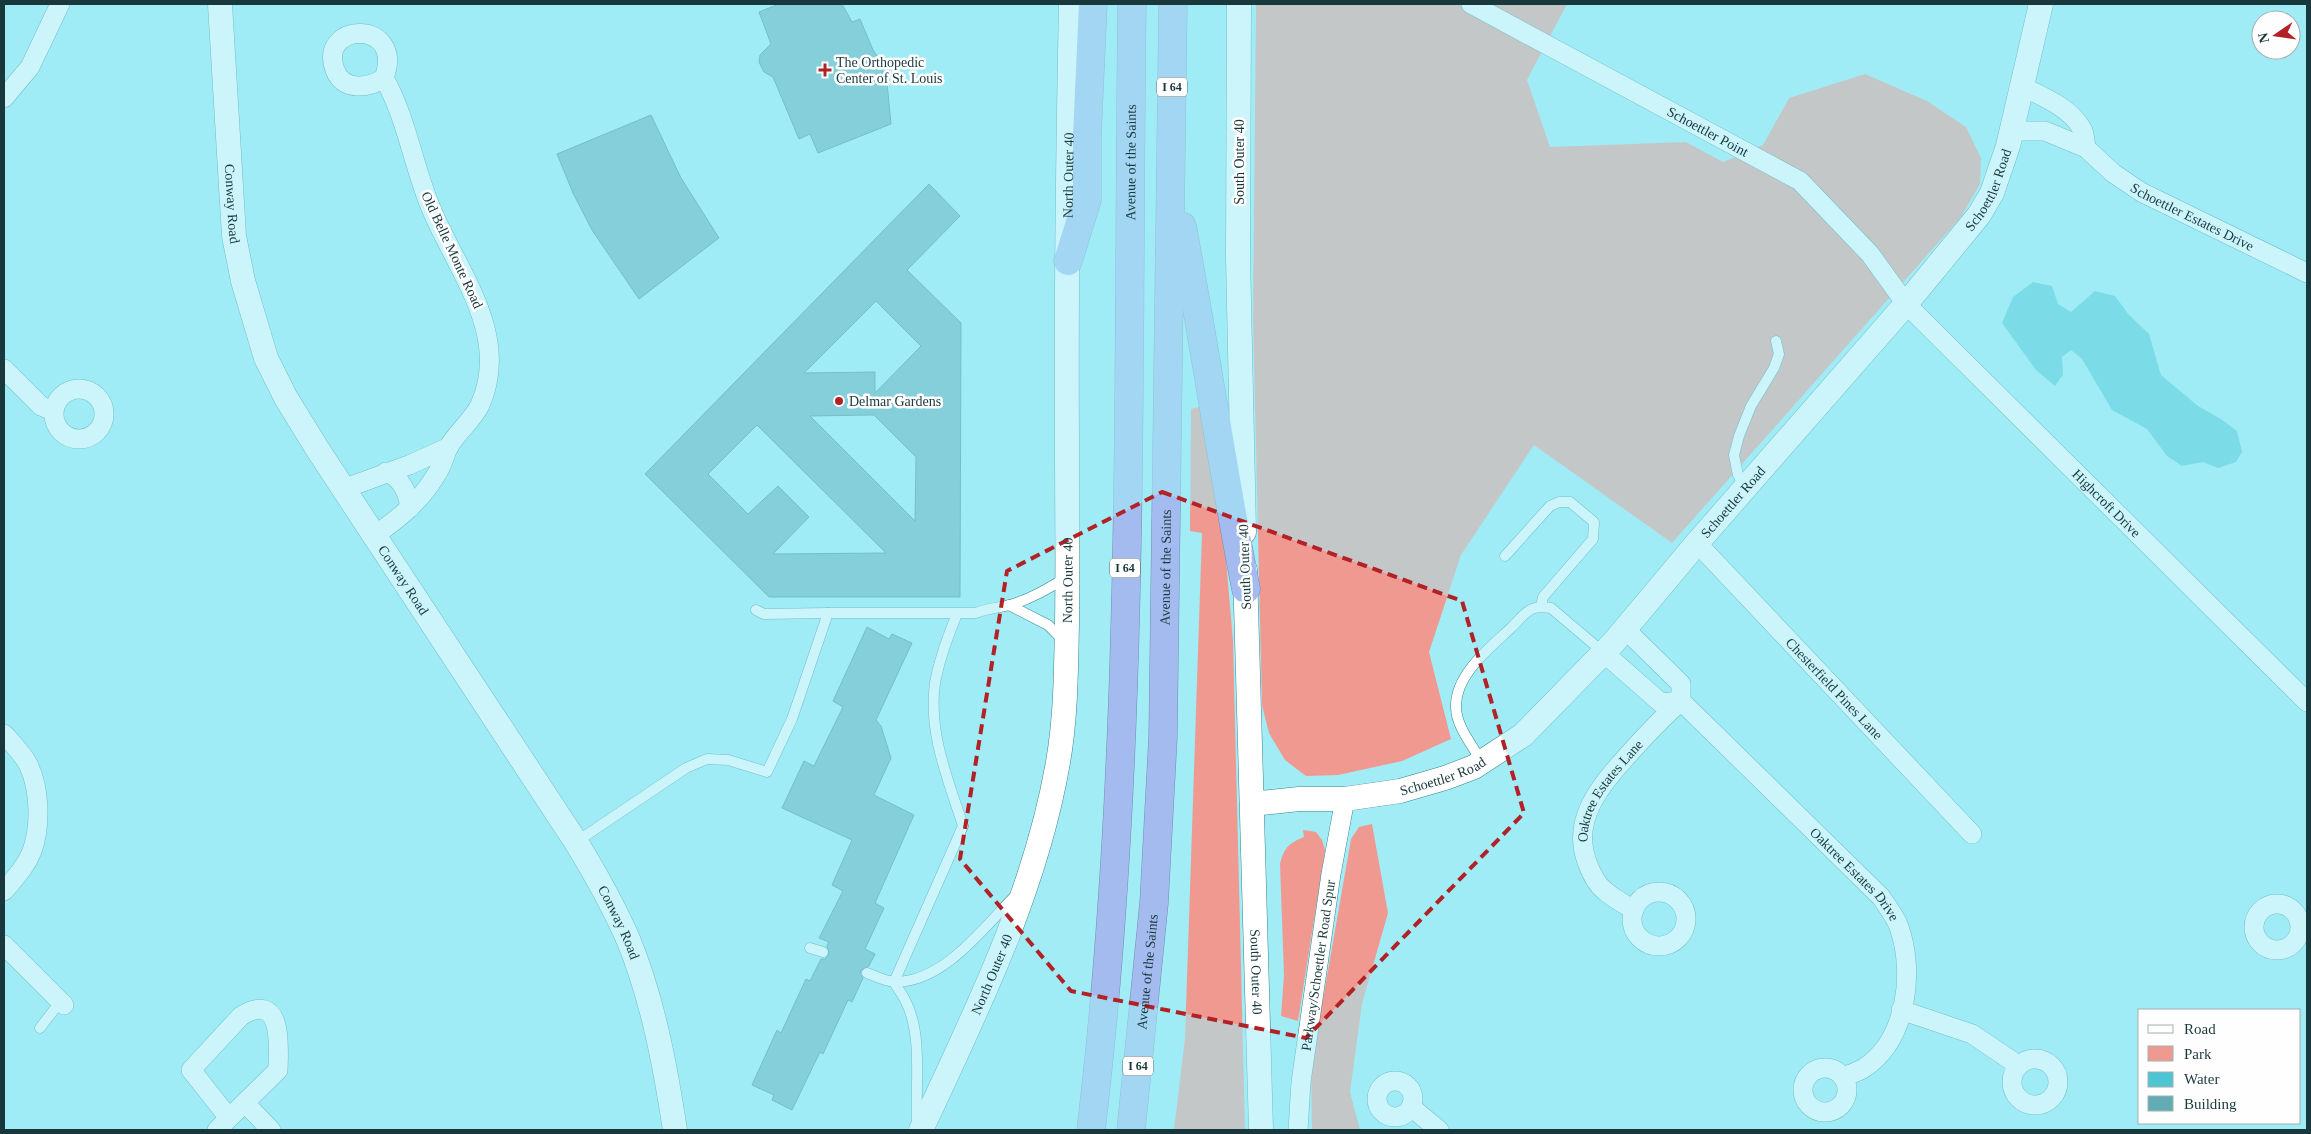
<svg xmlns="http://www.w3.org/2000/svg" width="2311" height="1134" font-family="'Times New Roman',serif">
	<rect width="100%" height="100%" fill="#a1ecf5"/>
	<g fill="#f09990">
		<path d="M1256,4h311l-40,76 23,67 136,-5 37,20 40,-17 26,-47 76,-24 62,27 39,26 15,31 -1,26 -19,33 -289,326 -138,-98 -73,110 -32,97 22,87 -49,22 -64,14 -32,1 -21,-16 -16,-27 -7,-28 -9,-386z"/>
		<path d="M1203,406l23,153 7,82 12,489h-71l11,-92 17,-505 -12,-2 1,-122z"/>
		<path d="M1372,824l16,89 -26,91 -12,88 10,38h-48l-1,-62 40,-229 8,-12z"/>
		<path d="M1303,830l13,2 6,8 3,10 -27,171 -17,-5 3,-41 -4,-111c4,-16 9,-21 24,-27z"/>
	</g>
	<path fill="#4ec5d3" d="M2033,282l19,4 6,18 13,8 24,-21 20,5 14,19 20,19 12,41 37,31 23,13 16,12 5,21 -6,10 -18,6 -15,-6 -21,4 -15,-10 -20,-27 -35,-19 -30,-51 -11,-9 -9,7 1,18 -8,11 -19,-16 -34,-47 11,-26z"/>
	<g fill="#62acb5" stroke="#3d8891" fill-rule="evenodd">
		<path d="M779,4h63l10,18 8,-3 13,31 6,9 8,24 4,41 -73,29 -8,-19 -11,5 -26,-62 -9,-5 -5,-10 1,-7 11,-11 -12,-32z"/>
		<path d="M651,115l30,63 38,60 -80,61 -47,-69 -19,-37 -16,-39z"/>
		<path d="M929,184l31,32 -53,54 54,53 -1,274h-191l-124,-123zM876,301l45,45 -46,47v-21l-71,1zM871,415h3l42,42 -1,64 -105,-105zM757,425l129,128 -113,1 36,-37 -31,-31 -30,28 -40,-40z"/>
		<path d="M867,627l22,12 3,-5 20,9 -36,77 5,6 10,32 -17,37 40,20 -39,88 9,5 -19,41 10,5 -6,12 -8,4 -1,4 3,4 -11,24 -4,-2 -25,54 -3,-2 -28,58 -20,-10 2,-5 -22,-10 25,-55 4,3 25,-54 4,2 11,-22h4l4,-5 -2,-8 2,-4 -10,-4 24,-47 -11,-6 20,-45 -70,-32 22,-47 10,5 29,-59 -10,-6z"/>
	</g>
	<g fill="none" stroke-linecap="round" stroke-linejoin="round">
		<g stroke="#3a858e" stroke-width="11">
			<g id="service">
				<path d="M1745,488l-7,-13 -4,-20 5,-19 12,-30 23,-38 5,-14 -3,-13"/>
				<path d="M1505,556l45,-50 9,-4h11l24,20 -1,17 -50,58 -2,9"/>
				<path d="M1009,605l39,20 16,16"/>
				<path d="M828,613h148c11,-5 23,-5 34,-8 21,-6 39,-17 57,-28"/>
				<path d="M1482,762c-10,-17 -26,-36 -26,-55 -1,-33 35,-60 56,-80 6,-6 13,-15 20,-18 7,-3 12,-2 19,-1l52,44"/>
				<path d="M576,842l110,-74 21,-9 21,1 39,12 25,-53 36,-106 -64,1 -8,-4"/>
				<path d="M810,948l13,4"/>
				<path d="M867,973c8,3 20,9 29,9 49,-1 87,-54 119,-86"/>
				<path d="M894,982l69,-156c-15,-47 -35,-93 -28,-143 4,-23 13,-47 22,-69"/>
				<path d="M894,982c4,7 9,13 12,20 17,33 9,86 11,122"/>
				<path d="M40,1028l20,-26"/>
			</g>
		</g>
		<g stroke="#3a858e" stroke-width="20">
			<g id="minor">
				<path id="s1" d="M1471,4l329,177 70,73 36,50 401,398"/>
				<path d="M2021,86c21,10 50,22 61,43 3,5 3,13 4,19"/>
				<path d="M4,98l26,-31 30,-63"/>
				<path id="s2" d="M2012,131h33l41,17 27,25 28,19 166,81"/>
				<path d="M4,369l37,37 12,5"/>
				<circle cx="79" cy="414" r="25"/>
				<path d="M386,472c15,5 22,21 24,36"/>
				<path d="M343,489l66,-24 40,-18"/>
				<path d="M374,536c24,-17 47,-35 62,-61 6,-8 8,-18 12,-27 8,-15 24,-27 32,-43 32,-71 -25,-137 -50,-199 -17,-42 -24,-89 -46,-128 22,-59 -67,-57 -49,-8 8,22 34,18 49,8"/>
				<path id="s3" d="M1697,543l275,291"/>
				<path id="s4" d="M1625,629l56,55v17l200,196c6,9 14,19 18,30 16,45 8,113 -35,141 -6,4 -14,6 -21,9"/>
				<path d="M1603,652l58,51 20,-2"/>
				<path d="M4,734c8,9 18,19 24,30 12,24 13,62 4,87 -6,16 -18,28 -28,40"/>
				<circle cx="1659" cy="919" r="27"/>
				<circle cx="2277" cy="927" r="23"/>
				<path id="s5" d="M1634,910c-10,-6 -21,-12 -29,-19 -9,-7 -14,-18 -18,-29 -16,-43 14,-77 41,-107 17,-19 34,-37 53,-54"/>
				<path d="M4,945l60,60"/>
				<path d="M1901,1010l71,24 46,31"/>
				<circle cx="2035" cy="1082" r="23"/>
				<circle cx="1825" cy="1090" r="22"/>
				<circle cx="1395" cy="1099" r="18"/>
				<path d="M245,1103l26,27"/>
				<path d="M1411,1107l28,23"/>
				<path d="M217,1130l61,-60c1,-25 5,-80 -37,-54l-50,54 38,48"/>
				<path id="s6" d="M1298,1130l3,-48 30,-208 14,-75"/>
			</g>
		</g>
		<g stroke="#3a858e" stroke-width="25">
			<g id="tertiary">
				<path id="s7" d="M220,4l14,232 9,45 23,77 20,40 32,52 258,392c19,31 37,63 52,97 25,61 37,126 47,191"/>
				<path d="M1239,4l-1,253 6,275"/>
				<path id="s8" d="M1245,570l16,560"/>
				<path id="s9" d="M1252,804l47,-5h46l55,-8 45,-13 29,-11 49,-32 91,-93 83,-99 209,-239 73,-89 13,-22 16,-47 33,-142"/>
				<path id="s10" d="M921,1130c55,-118 115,-239 137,-368 8,-45 8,-92 9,-139 1,-59 0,-119 0,-179 -1,-147 1,-294 4,-440"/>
			</g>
		</g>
		<g stroke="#738db0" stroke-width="29">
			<g id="motorway">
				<path d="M1182,226c23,120 40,242 64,363"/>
				<path d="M1068,261l19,-61v-64l6,-132"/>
				<path id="s11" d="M1091,1130c45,-373 36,-751 41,-1126"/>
				<path id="s12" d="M1131,1130l23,-227 9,-166 10,-733"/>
			</g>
		</g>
		<use href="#service" stroke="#fff" stroke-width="10"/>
		<use href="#minor" stroke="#fff" stroke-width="19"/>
		<use href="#tertiary" stroke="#fff" stroke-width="24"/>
		<use href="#motorway" stroke="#a4bbef" stroke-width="28"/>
	</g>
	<path d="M0 0H2311V1134H0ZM1162,492l300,109 62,212 -218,225 -235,-47 -111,-132 47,-288z" fill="#a1ecf5" fill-opacity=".55" fill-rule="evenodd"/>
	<path fill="none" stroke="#b22125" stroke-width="4" stroke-dasharray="10 6" stroke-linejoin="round" d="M1162,492l300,109 62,212 -218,225 -235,-47 -111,-132 47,-288z"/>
	<g fill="#b22125" stroke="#fefefe" stroke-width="2">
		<path d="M822.5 62.5h5v5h5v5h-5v5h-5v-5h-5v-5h5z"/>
		<circle cx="839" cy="401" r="5"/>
	</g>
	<g text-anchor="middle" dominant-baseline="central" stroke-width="5" stroke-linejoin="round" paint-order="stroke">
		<g fill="#fefefe" stroke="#5e7376" stroke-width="1">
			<rect x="1157" y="77.5" width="30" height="19" rx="4"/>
			<rect x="1110" y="558.5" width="30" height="19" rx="4"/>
			<rect x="1123" y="1056.5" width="30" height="19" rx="4"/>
		</g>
		<g font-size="12" font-weight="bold" fill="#19383c">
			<text x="1172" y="87">I 64</text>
			<text x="1125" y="568">I 64</text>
			<text x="1138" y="1066">I 64</text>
		</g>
		<g font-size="14" fill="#19383c" stroke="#fefefe" text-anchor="start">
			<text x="836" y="62">The Orthopedic<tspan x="836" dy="16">Center of St. Louis</tspan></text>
			<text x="849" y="401">Delmar Gardens</text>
		</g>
		<g font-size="14" fill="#19383c" stroke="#fefefe">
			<text stroke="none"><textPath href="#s1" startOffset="269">Schoettler Point</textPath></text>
			<text transform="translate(1239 162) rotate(-90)">South Outer 40</text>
			<text stroke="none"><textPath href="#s11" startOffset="969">Avenue of the Saints</textPath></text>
			<text stroke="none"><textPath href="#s10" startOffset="981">North Outer 40</textPath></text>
			<text stroke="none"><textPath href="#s9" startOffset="1004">Schoettler Road</textPath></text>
			<text stroke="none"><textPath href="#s7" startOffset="200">Conway Road</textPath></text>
			<text stroke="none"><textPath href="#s2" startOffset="205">Schoettler Estates Drive</textPath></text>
			<text transform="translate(452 250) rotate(65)">Old Belle Monte Road</text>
			<text stroke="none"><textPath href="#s9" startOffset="599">Schoettler Road</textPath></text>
			<text stroke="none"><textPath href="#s1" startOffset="819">Highcroft Drive</textPath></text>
			<text transform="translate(1245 567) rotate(-92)">South Outer 40</text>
			<text stroke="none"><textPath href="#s12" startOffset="564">Avenue of the Saints</textPath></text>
			<text stroke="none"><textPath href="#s10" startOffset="576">North Outer 40</textPath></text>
			<text stroke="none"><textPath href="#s7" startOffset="620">Conway Road</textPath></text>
			<text stroke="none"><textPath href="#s3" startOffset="200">Chesterfield Pines Lane</textPath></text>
			<text stroke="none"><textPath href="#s9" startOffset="194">Schoettler Road</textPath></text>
			<text stroke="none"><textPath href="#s5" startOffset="149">Oaktree Estates Lane</textPath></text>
			<text stroke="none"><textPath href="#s4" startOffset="341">Oaktree Estates Drive</textPath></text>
			<text stroke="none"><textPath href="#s7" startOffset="1025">Conway Road</textPath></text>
			<text stroke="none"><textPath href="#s6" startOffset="166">Parkway/Schoettler Road Spur</textPath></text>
			<text stroke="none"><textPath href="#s12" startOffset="159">Avenue of the Saints</textPath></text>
			<text stroke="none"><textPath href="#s8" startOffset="402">South Outer 40</textPath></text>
			<text stroke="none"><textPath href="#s10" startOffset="171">North Outer 40</textPath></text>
		</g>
	</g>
	<rect width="2311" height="1134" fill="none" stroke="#19383c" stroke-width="10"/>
	<rect x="2138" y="1009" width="162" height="115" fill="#fefefe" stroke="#a2afb0"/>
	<rect x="2148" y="1025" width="25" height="8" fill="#ffffff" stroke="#a2afb0"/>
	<text x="2184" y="1034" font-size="15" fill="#19383c">Road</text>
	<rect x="2148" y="1046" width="25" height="15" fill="#f09990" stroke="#a2afb0"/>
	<text x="2184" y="1059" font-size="15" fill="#19383c">Park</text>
	<rect x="2148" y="1072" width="25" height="15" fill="#4ec5d3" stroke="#a2afb0"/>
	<text x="2184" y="1084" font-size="15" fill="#19383c">Water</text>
	<rect x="2148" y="1096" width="25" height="15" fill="#62acb5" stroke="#a2afb0"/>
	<text x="2184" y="1109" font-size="15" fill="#19383c">Building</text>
	<g transform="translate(2276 35) rotate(257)"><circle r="24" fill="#fefefe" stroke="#a2afb0"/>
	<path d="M0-4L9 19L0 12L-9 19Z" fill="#b22125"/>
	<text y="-8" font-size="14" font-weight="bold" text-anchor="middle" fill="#19383c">N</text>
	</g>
</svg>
